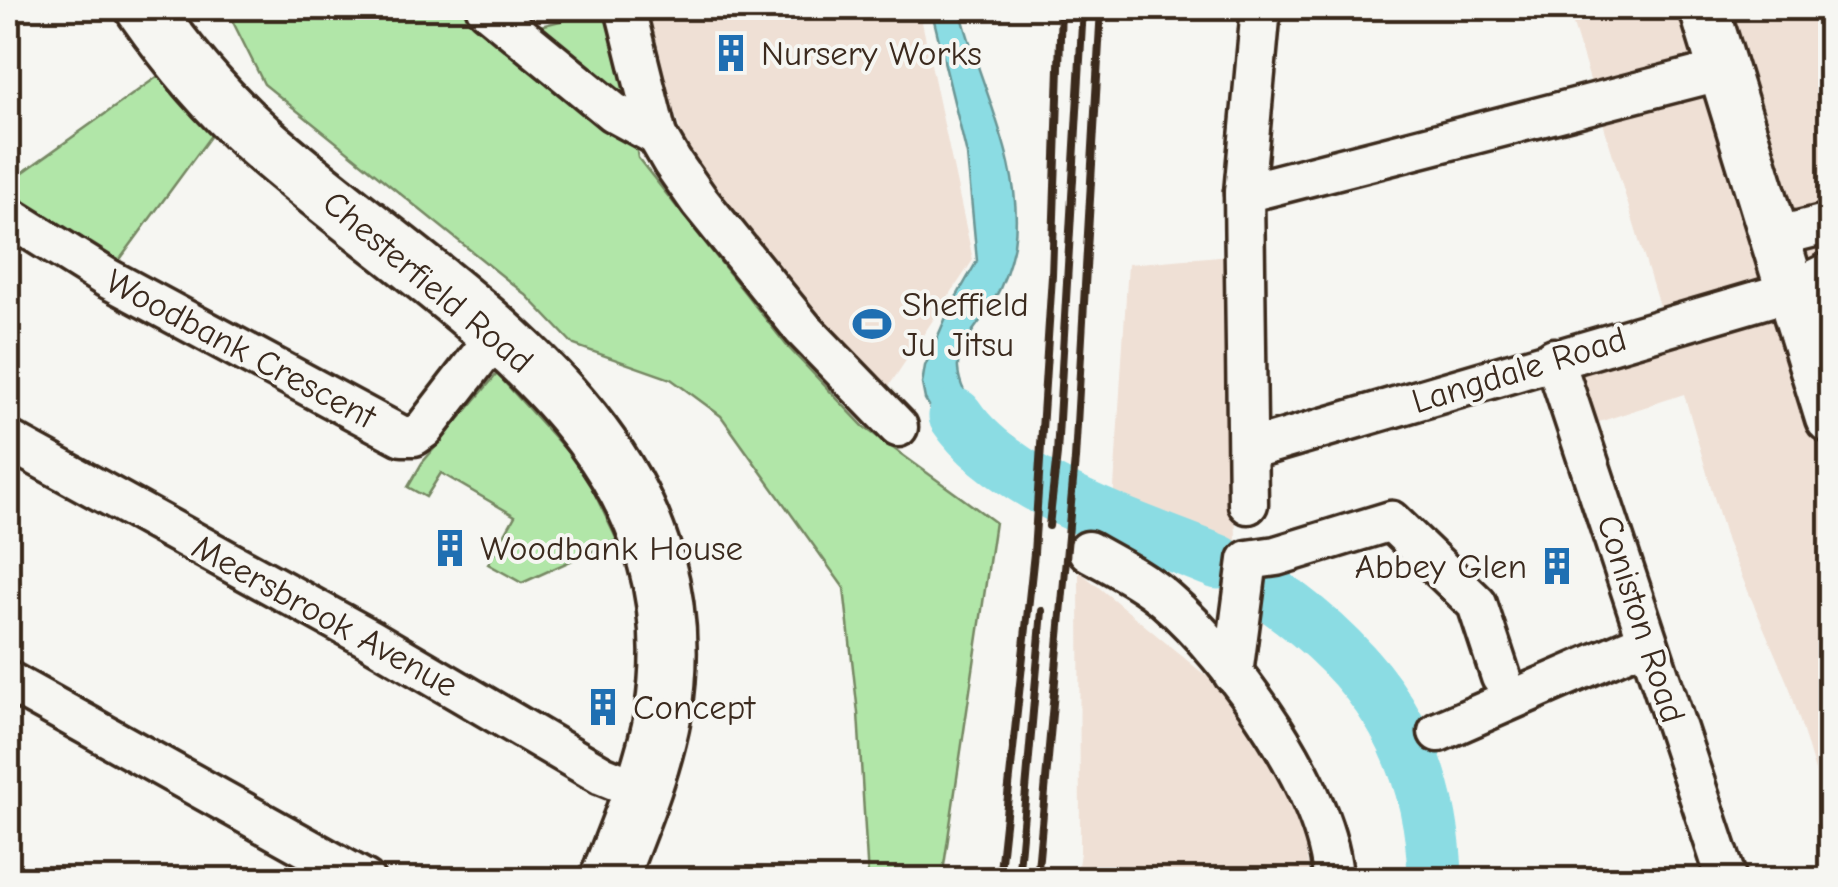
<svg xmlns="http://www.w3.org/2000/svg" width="1838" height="887" font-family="'Comic Neue',sans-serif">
	<rect width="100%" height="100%" fill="#f6f6f2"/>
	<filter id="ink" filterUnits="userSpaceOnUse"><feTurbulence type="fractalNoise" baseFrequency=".01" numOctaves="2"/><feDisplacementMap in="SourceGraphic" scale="20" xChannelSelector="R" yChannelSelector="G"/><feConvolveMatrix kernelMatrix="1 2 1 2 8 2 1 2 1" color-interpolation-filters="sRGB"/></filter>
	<g filter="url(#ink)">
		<g fill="#efe0d5">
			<path d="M640,8h279l54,252 -84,126 -92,-89 -110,-147z"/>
			<path d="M1568,8h262v871l-6,-79 -34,-111 -63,-147 -43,-148 -106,35 -24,-71 111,-32z"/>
			<path d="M1231,255l5,289 -20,6 -103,-46 15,-240z"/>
			<path d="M1079,571l138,114 49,66 23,45 15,43 6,40 -234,1 4,-28z"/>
		</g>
		<g fill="#b1e6a8" stroke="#768863" stroke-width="2.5">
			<path d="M226,8h244l34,27 109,-27 25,150 149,188 77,81 131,95 -53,357h-74l-10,-166 -14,-125 -123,-172 -50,-37 -97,-34 -48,-50 -262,-211z"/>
			<path d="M171,67l41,67 -94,128 -110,-64v-15z"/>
			<path d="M497,374l76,84 18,28 26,54 -95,43 -34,-19 27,-48 -74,-43 -15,24 -18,-10 14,-24z"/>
		</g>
		<path fill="#8bdce3" stroke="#6b9594" stroke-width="2.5" d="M931,8h29c18,76 66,157 54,237 -4,19 -11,40 -21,57 -11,20 -37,43 -35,67 3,34 31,52 56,69l-4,48 -44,-31 -28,-34 -13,-22 -3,-15 3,-18 25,-58 27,-47 -10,-106z"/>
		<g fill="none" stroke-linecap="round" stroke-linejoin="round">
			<g stroke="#8bdce3" stroke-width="55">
				<path d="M956,416c49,73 182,113 262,146"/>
				<path d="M1267,591c105,72 166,158 168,289"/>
			</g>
			<g stroke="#3b2a1e" stroke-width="45">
				<g id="minor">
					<path d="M486,8l127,104 44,24"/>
					<path d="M625,8l32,128 15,26 28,40 103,127 95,98"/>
					<path d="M1244,193l479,-123"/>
					<path d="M8,216l99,62 295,158h12l10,-7 74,-96"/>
					<path d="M1775,237l55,-14"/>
					<path d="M1554,358l173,522"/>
					<path d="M8,440l362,199 232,136 39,16"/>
					<path d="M1248,450l543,-159 39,-19"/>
					<path d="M1248,504l-4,-311 17,-185"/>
					<path d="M1088,551c26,15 55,29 78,49 65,56 164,193 167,280"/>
					<path d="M1233,674l15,-114 28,-4 115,-35 86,83 24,73"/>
					<path d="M8,681l357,199"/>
					<path d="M1438,732l209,-91"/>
				</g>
			</g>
			<g stroke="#3b2a1e" stroke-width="55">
				<path id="major" d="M1704,8l126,410"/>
			</g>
			<g stroke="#3b2a1e" stroke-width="62">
				<path id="highway" d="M144,8c33,47 70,92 114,131 178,159 451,291 405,575 -10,56 -34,112 -55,166"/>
			</g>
			<use href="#minor" stroke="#f6f6f2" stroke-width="38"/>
			<use href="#major" stroke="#f6f6f2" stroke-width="48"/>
			<use href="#highway" stroke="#f6f6f2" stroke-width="55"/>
			<g stroke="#3b2a1e" stroke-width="8">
				<path d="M1049,526l8,-72 26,-446"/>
				<path d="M999,880l35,-327 18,-277 9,-268"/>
				<path d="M1018,880l24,-269"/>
				<path d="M1037,880l38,-421 26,-451"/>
			</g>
		</g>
	</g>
	<defs>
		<g id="building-bare" transform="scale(3)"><path d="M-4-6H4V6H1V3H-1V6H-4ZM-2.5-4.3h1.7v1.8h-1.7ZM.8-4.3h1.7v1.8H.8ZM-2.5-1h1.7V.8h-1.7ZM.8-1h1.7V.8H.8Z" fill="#1f6fb2" stroke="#f6f6f2" stroke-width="2.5" paint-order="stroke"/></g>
		<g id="stadium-bare" transform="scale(3)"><path d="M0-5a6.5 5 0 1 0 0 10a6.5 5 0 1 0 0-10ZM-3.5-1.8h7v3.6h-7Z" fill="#1f6fb2" stroke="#f6f6f2" stroke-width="2.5" paint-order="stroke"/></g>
	</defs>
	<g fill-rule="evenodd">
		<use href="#building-bare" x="731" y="53"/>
		<use href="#stadium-bare" x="872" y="324"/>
		<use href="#building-bare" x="450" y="548"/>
		<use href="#building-bare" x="1557" y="566"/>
		<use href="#building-bare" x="603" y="707"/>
	</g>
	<g text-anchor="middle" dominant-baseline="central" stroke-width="8" stroke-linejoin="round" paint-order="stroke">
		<g font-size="35" fill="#3b2a1e" stroke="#f6f6f2" text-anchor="start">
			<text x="761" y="53">Nursery Works</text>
			<text x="902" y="304">Sheffield<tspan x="902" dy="40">Ju Jitsu</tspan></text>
			<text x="480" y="548">Woodbank House</text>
			<text x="1527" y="566" text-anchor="end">Abbey Glen</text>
			<text x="633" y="707">Concept</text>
		</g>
		<g font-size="35" fill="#3b2a1e" stroke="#f6f6f2">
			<text transform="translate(428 282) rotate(40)">Chesterfield Road</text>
			<text transform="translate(241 349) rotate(28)">Woodbank Crescent</text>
			<text transform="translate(1519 370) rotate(-17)">Langdale Road</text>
			<text transform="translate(325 616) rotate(29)">Meersbrook Avenue</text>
			<text transform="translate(1641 619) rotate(72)">Coniston Road</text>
		</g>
	</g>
	<rect width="1838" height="887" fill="none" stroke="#f6f6f2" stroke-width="40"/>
	<rect x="20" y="20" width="1798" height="847" fill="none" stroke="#3b2a1e" stroke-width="4" filter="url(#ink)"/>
</svg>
